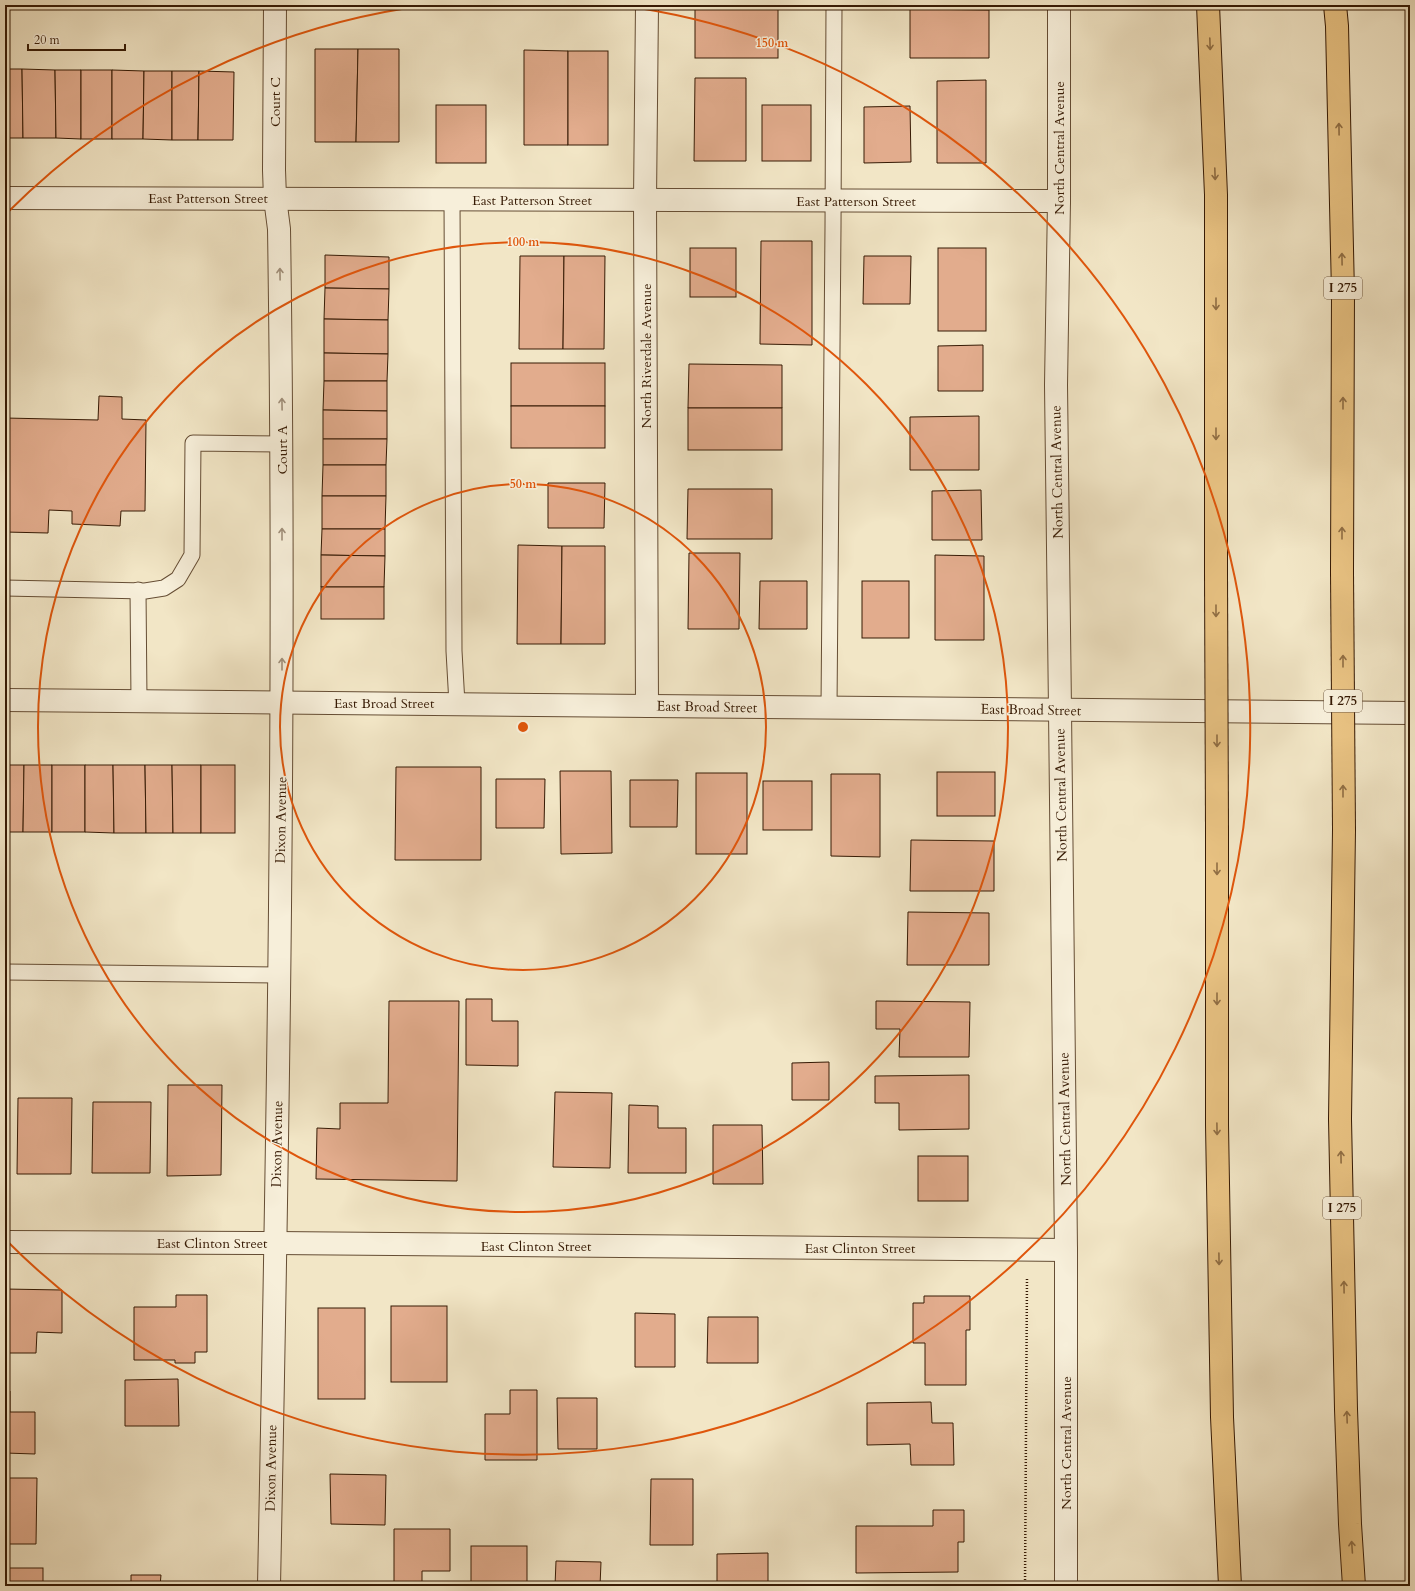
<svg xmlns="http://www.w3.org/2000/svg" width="1415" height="1591" font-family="Cardo,serif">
	<rect width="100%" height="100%" fill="#f2e6c6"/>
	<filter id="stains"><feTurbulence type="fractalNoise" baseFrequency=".005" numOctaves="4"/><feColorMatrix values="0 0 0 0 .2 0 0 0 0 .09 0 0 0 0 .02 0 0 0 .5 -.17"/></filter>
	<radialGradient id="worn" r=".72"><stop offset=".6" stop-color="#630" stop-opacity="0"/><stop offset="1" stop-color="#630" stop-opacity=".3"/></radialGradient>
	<g fill="#e2ac8d" stroke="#361a04">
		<rect x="695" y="6" width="83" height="52"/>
		<path d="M910,9l79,1v48h-79z"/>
		<path d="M315,49h43l-2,93h-41z"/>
		<path d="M358,49h41v93h-43z"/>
		<path d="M524,50l44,1v94h-44z"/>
		<rect x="568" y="51" width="40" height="94"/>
		<path d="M5,69h17l1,69h-18z"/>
		<path d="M22,69l33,1 1,68h-33z"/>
		<path d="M55,70h26v69l-25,-1z"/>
		<rect x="81" y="70" width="31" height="69"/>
		<path d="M112,70l32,1 -1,68h-31z"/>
		<path d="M144,71h28v69l-29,-1z"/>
		<path d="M172,71h27l-1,69h-26z"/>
		<path d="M199,71l35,1 -1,68h-35z"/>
		<path d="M695,78h51v83h-52z"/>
		<path d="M986,80v83h-49v-82z"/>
		<rect x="436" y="105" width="50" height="58"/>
		<rect x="762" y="105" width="49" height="56"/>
		<path d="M910,106l1,56 -47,1v-56z"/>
		<path d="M761,241h51v104l-52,-1z"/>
		<rect x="690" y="248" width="46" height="49"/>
		<rect x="938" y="248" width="48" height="83"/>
		<path d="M325,255l64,2v32l-64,-1z"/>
		<path d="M520,256h44l-1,93h-44z"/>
		<path d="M564,256h41l-1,93h-41z"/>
		<path d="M864,256h47l-1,48h-47z"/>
		<path d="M325,288l64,1 -1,31 -64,-1z"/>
		<path d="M324,319l64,1v34l-64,-1z"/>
		<path d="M983,345v46h-45v-45z"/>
		<path d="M324,353l64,1 -1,27h-63z"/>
		<rect x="511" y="363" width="94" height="43"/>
		<path d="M689,364l93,1v43h-94z"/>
		<path d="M324,381h63v30l-64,-1z"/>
		<path d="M99,396l23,1v22l24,1 -1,91h-24l-1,15 -48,-2v-13l-23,-1 -1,23 -43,-1v-114l93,2z"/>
		<rect x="511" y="406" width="94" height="42"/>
		<rect x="688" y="408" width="94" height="42"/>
		<path d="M323,410l64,1v28h-64z"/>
		<path d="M979,416v54h-69v-53z"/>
		<path d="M323,439h64l-1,26h-63z"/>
		<path d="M323,465h63v31h-64z"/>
		<path d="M548,483h57l-1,45h-56z"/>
		<path d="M688,489h84v50h-85z"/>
		<path d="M981,490l1,50h-50v-49z"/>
		<path d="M322,496h64l-1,33h-63z"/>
		<path d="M322,529h63v27l-64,-1z"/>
		<path d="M518,545l44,1 -1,98h-44z"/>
		<path d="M562,546h43v98h-44z"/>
		<path d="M689,553h51l-1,76h-51z"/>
		<path d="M321,555l64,1 -1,31h-63z"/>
		<path d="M935,555l49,1v84h-49z"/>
		<path d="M760,581h47v48h-48z"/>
		<rect x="862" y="581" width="47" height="57"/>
		<rect x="321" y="587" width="63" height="32"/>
		<path d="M5,765h19l-1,67h-18z"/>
		<path d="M24,765h28v67h-29z"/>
		<rect x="52" y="765" width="33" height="67"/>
		<path d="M85,765h28l1,68 -29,-1z"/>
		<path d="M113,765h32l1,68h-32z"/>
		<path d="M145,765h27l1,68h-27z"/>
		<path d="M172,765h29v68h-28z"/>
		<rect x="201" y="765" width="34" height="68"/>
		<path d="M396,767h85v93h-86z"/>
		<path d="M560,771h51l1,82 -51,1z"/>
		<rect x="937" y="772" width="58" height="44"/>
		<rect x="696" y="773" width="51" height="81"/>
		<path d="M831,774h49v83l-49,-1z"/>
		<path d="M496,779h49l-1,49h-48z"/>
		<path d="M630,780h48l-1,47h-47z"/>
		<rect x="763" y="781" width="49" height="49"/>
		<path d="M911,840l83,1v50h-84z"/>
		<path d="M908,912l81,1v52h-82z"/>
		<path d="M466,999h26v22h26v45l-52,-1z"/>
		<path d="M389,1001h70l-2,180 -141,-2 1,-51 23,1v-26h48z"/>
		<path d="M876,1001l94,1 -1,55h-70l1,-28h-24z"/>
		<path d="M829,1062v38h-37v-37z"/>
		<path d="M969,1075v54l-70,1v-27h-24v-27z"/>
		<path d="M168,1085h54l-1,90 -54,1z"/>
		<path d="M555,1092l57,1 -2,75 -57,-1z"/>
		<path d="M18,1098h54l-1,76h-54z"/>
		<path d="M93,1102h58l-1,71h-58z"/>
		<path d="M629,1105l29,1v22h28v45h-58z"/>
		<path d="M713,1125h49l1,59h-50z"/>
		<rect x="918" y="1156" width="50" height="45"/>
		<path d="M5,1289l57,1v43l-25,-1 -1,21h-31z"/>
		<path d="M176,1295h31v57h-12v11h-20v-3h-41v-53h42z"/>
		<path d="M924,1296h46v34h-4v55h-41v-42h-12v-40h11z"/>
		<rect x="391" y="1306" width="56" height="76"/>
		<rect x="318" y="1308" width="47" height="91"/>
		<path d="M635,1313l40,1v53h-40z"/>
		<path d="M708,1317h50v46h-51z"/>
		<path d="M178,1379l1,47h-54v-46z"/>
		<path d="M510,1390h27v70h-52v-46h25z"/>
		<path d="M5,1391h5v21h25v42l-30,-1z"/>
		<path d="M557,1398h40v51h-39z"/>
		<path d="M931,1402l1,21h21l1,42h-43l-1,-21 -43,1v-42z"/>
		<path d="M330,1474l56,1 -1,50 -54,-1z"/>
		<path d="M5,1478h32l-1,66h-31z"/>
		<path d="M651,1479h42v66h-43z"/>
		<path d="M933,1510h31v32h-6v30l-102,1v-47h77z"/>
		<path d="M394,1529h56v42h-28v15h-28z"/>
		<rect x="471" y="1546" width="56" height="40"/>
		<path d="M768,1553v33h-51v-32z"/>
		<path d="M556,1561l45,1 -1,24h-45z"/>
		<rect x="5" y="1568" width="38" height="18"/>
		<path d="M131,1575h30l-1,11h-29z"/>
	</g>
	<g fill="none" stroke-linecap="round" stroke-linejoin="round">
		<g stroke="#654d34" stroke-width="17">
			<g id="service">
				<path d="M452,199l2,452 3,53"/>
				<path d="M5,588l140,3 19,-3 14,-9 14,-24 1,-112 90,1"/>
				<path d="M138,590l1,111"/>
				<path d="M829,708l4,-481 1,-222"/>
				<path d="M5,972l274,3"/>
			</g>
		</g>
		<g stroke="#654d34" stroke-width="24">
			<g id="minor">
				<path d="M1059,5v196l-3,184 4,325"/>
				<path d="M5,198l1054,3"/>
				<path d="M647,706l-2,-506 2,-195"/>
				<path d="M5,1242l271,1 790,7"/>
				<path d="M269,1586c9,-452 17,-905 10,-1357l-4,-31 -1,-28 1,-165"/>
			</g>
		</g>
		<g stroke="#654d34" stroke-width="24">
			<g id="tertiary">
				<path d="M5,700l1405,13"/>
				<path d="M1060,710l6,540v336"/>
			</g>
		</g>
		<g stroke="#361a04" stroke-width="24">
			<g id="motorway">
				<path d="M1208,5l8,190v377"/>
				<path d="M1335,5l2,21 6,267 -1,279"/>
				<path d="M1217,830v295l5,292 8,169"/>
				<path d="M1344,830l-4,289 6,290 4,115 4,62"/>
			</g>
		</g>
		<path stroke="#361a04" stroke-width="2.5" stroke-dasharray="1 2" stroke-linecap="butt" d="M1025,1586l2,-309"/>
		<use href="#service" stroke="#f7efda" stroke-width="15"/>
		<use href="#minor" stroke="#f7efda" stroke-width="22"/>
		<use href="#tertiary" stroke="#f7efda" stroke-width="22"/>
		<use href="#motorway" stroke="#e9c383" stroke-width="22"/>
		<g stroke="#361a04" stroke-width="24" stroke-linecap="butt">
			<g id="motorway-bridge">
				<path d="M1216,572l1,258"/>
				<path d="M1342,572l2,258"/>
			</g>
		</g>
		<use href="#motorway-bridge" stroke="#e9c383" stroke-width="22"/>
	</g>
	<defs><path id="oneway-shaft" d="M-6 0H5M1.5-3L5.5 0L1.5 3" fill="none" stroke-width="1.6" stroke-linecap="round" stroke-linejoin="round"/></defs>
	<g stroke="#906e44">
		<use href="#oneway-shaft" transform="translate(1210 44) rotate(88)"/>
		<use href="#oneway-shaft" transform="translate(1339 129) rotate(-91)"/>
		<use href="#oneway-shaft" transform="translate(1215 174) rotate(88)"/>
		<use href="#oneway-shaft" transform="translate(1342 259) rotate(-91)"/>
		<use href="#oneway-shaft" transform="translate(1216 304) rotate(90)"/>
		<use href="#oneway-shaft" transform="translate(1343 403) rotate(-90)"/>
		<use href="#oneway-shaft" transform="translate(1216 434) rotate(90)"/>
		<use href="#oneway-shaft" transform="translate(1342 533) rotate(-90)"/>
		<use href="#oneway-shaft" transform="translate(1216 611) rotate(90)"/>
		<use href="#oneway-shaft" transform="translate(1343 661) rotate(-90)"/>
		<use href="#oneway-shaft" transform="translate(1217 741) rotate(90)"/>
		<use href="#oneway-shaft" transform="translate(1343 791) rotate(-90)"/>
		<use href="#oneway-shaft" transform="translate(1217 869) rotate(90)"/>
		<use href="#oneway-shaft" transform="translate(1217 999) rotate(90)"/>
		<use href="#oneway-shaft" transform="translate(1217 1129) rotate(89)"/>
		<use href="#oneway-shaft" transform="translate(1341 1157) rotate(-91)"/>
		<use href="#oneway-shaft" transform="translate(1219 1259) rotate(89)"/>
		<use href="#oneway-shaft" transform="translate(1344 1287) rotate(-91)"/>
		<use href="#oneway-shaft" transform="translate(1347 1417) rotate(-92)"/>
		<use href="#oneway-shaft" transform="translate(1352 1547) rotate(-94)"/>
	</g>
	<g stroke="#a08f7a">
		<use href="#oneway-shaft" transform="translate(280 274) rotate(-91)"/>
		<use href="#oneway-shaft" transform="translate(282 404) rotate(-91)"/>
		<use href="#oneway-shaft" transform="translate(282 534) rotate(-90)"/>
		<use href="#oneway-shaft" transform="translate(282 664) rotate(-90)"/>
	</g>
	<g fill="none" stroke="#df560c" stroke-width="2">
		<circle cx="523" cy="727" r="243"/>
		<circle cx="523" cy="727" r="485"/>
		<path d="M8 212A728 728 0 0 1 428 5M618 5A728 728 0 1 1 8 1242"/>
	</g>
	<g text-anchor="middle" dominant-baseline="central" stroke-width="3" stroke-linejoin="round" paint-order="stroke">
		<g fill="#f7efda" stroke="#705a44" stroke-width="1">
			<rect x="1324" y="277" width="38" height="22" rx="3"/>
			<rect x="1324" y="690" width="38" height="22" rx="3"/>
			<rect x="1323" y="1197" width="38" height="22" rx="3"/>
		</g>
		<g font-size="13" font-weight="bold" fill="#361a04">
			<text x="1343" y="288">I 275</text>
			<text x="1343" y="701">I 275</text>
			<text x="1342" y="1208">I 275</text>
		</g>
		<g font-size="14" fill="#361a04" stroke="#f7efda">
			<text transform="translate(275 102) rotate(-90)">Court C</text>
			<text transform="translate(1059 148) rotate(-90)">North Central Avenue</text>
			<text x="208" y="198">East Patterson Street</text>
			<text x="532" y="200">East Patterson Street</text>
			<text x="856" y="201">East Patterson Street</text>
			<text transform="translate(646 356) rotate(-90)">North Riverdale Avenue</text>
			<text transform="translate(282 450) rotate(-90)">Court A</text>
			<text transform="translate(1057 472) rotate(-91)">North Central Avenue</text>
			<text x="384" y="703">East Broad Street</text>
			<text transform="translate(707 707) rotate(1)">East Broad Street</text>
			<text transform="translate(1031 710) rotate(1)">East Broad Street</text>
			<text transform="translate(1061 795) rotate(-91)">North Central Avenue</text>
			<text transform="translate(281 820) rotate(-89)">Dixon Avenue</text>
			<text transform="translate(1065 1119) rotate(-91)">North Central Avenue</text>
			<text transform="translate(277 1144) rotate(-89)">Dixon Avenue</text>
			<text x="212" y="1243">East Clinton Street</text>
			<text x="536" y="1246">East Clinton Street</text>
			<text x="860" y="1248">East Clinton Street</text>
			<text transform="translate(1066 1443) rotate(-90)">North Central Avenue</text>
			<text transform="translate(271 1468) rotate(-89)">Dixon Avenue</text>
		</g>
	</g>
	<circle cx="523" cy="727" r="6" fill="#df560c" stroke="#f7efda" stroke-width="2"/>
	<g font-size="12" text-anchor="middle" font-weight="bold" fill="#df560c" stroke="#f7efda" stroke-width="3" stroke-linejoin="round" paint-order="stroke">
		<text x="772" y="47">150 m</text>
		<text x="523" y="246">100 m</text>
		<text x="523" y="488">50 m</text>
	</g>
	<rect width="1415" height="1591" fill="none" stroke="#f2e6c6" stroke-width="20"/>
	<rect x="6" y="6" width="1403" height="1579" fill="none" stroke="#361a04" stroke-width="2"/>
	<rect x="10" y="10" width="1395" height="1571" fill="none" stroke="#361a04"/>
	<path d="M28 44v6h97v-6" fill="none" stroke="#361a04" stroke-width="2"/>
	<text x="34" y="44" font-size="12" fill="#361a04" stroke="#f7efda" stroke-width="3" paint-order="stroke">20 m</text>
	<rect width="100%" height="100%" filter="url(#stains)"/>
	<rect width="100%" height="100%" fill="url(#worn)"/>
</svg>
